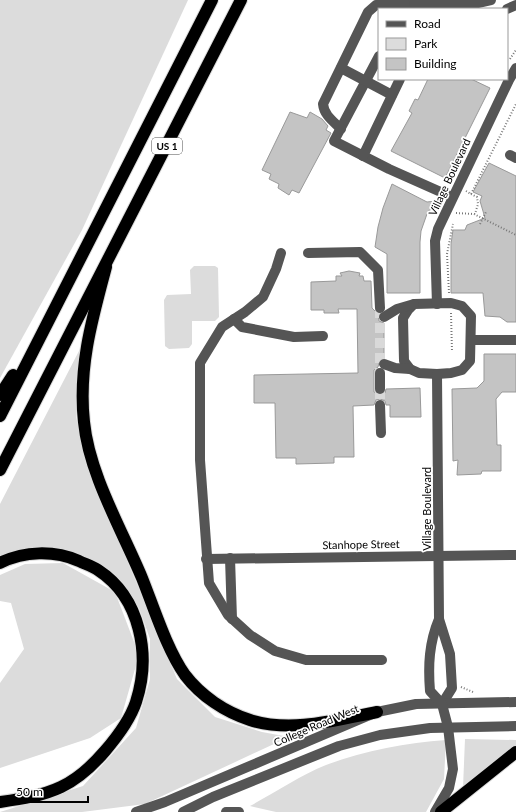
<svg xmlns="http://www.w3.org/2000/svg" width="516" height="812" font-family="Lato,sans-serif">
	<rect width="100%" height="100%" fill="#fff"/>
	<g fill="#dcdcdc">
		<path d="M0,0h188l-106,230 -82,148z"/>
		<path d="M194,266h21l3,2 1,49 -4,4h-23v23l-3,4 -20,1 -4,-3 -1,-46 3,-5 24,-1 -1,-24z"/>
		<path d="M80,349l-4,68 15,58 86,204 38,38 47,15 27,5 -144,67 -63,8h-82l83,-26 53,-58 14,-49v-40l-11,-31 -21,-30 -36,-22 -82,3v-55z"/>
		<path d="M63,563l52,29 24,63 -18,63 -31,20 -90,30v-85l24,-34 -13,-46 -11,-2v-26l25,-11z"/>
		<path d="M465,739l51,1v10l-53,38z"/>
		<path d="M446,740l-2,39 -18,33h-150l-26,-6c24,-13 51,-31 76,-41 37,-14 80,-22 120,-25z"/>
	</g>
	<g fill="#c4c4c4" stroke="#999">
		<path d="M428,79h43l19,9 -45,90 -54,-27 21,-38 -3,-2 6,-12 3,1z"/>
		<path d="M290,112l17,6 3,-6 12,7 6,7 -2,4 5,3 -32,60 -7,-3 -3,5 -11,-7 1,-4 -10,-5 2,-5 -9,-4z"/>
		<path d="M489,163l27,13v146h-9l-7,-5 -15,-1 -2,-23h-32v-49l2,-14h12l2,-5 18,-7 -5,-17 2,-5 -9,-4z"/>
		<path d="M392,184l35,18 9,-1 -2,7 -6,3 -7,20 -1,11v51h-33v-39l-12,-7 3,-20 5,-19z"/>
		<path d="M349,271l11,2 -1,3h4l1,5h7l1,27 6,6 1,7 5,2v35l-4,1 -2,8 -4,3v22l6,3 5,-2 1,-4 34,-1 1,29h-31v-12h-4l-1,-4 -5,-2 -4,1 -2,5 -21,1 1,51h-20v6l-38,1v-6h-20l-1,-55h-21v-28l104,-2 -1,-64h-19l1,4h-15v-3h-13v-28l25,-1v-5h6l-2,-3z"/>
		<path d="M484,354h32v38h-14l-6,7 1,46h4v26h-19l-1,3 -24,1 1,-15 -5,1 -1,-72 25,-1 7,-7z"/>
	</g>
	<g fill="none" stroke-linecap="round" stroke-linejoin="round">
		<g stroke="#d9d9d9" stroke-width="10" stroke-dasharray="10 5" stroke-linecap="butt">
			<path d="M380,308v65"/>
			<path d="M380,389v16"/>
		</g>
		<g stroke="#dbdbdb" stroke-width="14">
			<g id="highway">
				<path d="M106,267c-14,52 -28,101 -22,155 5,52 38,108 58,156 12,30 25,72 43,97 16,21 40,37 65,45 41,13 86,0 127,-8"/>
				<path d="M0,395l13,-20"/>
				<path d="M0,416l212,-416"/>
				<path d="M0,470l241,-470"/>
				<path d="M0,563c24,-12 54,-13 79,-2 6,3 13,5 19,9 43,28 53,86 38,132 -6,18 -19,35 -31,49 -12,14 -27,28 -44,36 -19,9 -40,12 -61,15"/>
				<path d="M441,812l75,-60"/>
			</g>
		</g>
		<g stroke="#777" stroke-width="2" stroke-dasharray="1 2" stroke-linecap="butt">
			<path d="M510,59l6,-9"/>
			<path d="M466,191l5,3 45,-90"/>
			<path d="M471,194l6,3 1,7 -3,10"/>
			<path d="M456,213l18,1 42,21"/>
			<path d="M449,293l-2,-39 6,-30"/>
			<path d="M451,313l1,39"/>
			<path d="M461,687l12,5"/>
		</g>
		<g stroke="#555" stroke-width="10">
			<path d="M402,9l3,-5 64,1 22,-5"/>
			<path d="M507,9l9,-4"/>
			<path d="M379,56l-45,85 55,28 63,28"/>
			<path d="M341,68l51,27"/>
			<path d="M341,129c-8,-8 -17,-14 -18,-25l45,-92 8,-7 29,-1"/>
			<path d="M510,155l6,3"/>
			<path d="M363,156l37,-77"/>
			<path d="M281,253l-5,16 -13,28 -18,15 -23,15 -22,36v97l9,123 19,32 22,20 25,16 31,9h76"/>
			<path d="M308,253l52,-1 18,18 2,38"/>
			<path d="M451,303l11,3 9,10 -1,45 -8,9 -11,3 -14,1 -18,-1 -9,-4 -6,-8 -1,-43 5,-8 6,-6z"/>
			<path d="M437,304l-2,-63 3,-12 71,-149 7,-12"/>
			<path d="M384,317l13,-8 17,-5"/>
			<path d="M234,319l8,8 52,10 29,-1"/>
			<path d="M471,340h45"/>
			<path d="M384,364l11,4 15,1"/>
			<path d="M380,373v16"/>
			<path d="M437,374l2,245 11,35 2,34 -10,16"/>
			<path d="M380,405l1,28"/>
			<path d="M230,558l2,61"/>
			<path d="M206,559l310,-4"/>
			<path d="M136,812l29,-10 212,-90 39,-8 100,-2"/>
			<path d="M183,812l30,-15 126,-51 41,-11 50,-7 86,-2"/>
			<path d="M226,812h13"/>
			<path d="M435,812l14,-24 4,-19 -5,-42 -6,-23 -12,-13c-2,-26 -1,-48 9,-72"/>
		</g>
		<use href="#highway" stroke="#000" stroke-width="12"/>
		<path stroke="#777" stroke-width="2" stroke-dasharray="1 2" stroke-linecap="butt" d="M480,224l6,-12"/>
	</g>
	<g text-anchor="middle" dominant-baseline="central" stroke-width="3.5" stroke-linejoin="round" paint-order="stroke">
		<rect fill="#fff" stroke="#4c4c4c" stroke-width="1" x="152" y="138" width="30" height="16" rx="3"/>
		<g font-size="10" font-weight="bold" fill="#000">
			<text x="167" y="146">US 1</text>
		</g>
		<g font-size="11" fill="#000" stroke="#fff">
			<text transform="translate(449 177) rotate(-65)">Village Boulevard</text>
			<text transform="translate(426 509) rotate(-90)">Village Boulevard</text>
			<text transform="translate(361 544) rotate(-1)">Stanhope Street</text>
			<text transform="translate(316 725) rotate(-23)">College Road West</text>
		</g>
	</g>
	<rect x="378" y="8" width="130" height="72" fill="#ffffff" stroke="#999999"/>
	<rect x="386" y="21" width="20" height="6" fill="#555555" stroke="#999999"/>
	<text x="414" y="28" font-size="12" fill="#000000">Road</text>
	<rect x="386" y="38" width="20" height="12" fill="#dcdcdc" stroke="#999999"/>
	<text x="414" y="48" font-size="12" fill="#000000">Park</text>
	<rect x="386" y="58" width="20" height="12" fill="#c4c4c4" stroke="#999999"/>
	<text x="414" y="68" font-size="12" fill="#000000">Building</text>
	<path d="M10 796v6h78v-6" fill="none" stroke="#000000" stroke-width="2"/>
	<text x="16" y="796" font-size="12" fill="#000000" stroke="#ffffff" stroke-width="3" paint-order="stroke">50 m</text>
</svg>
